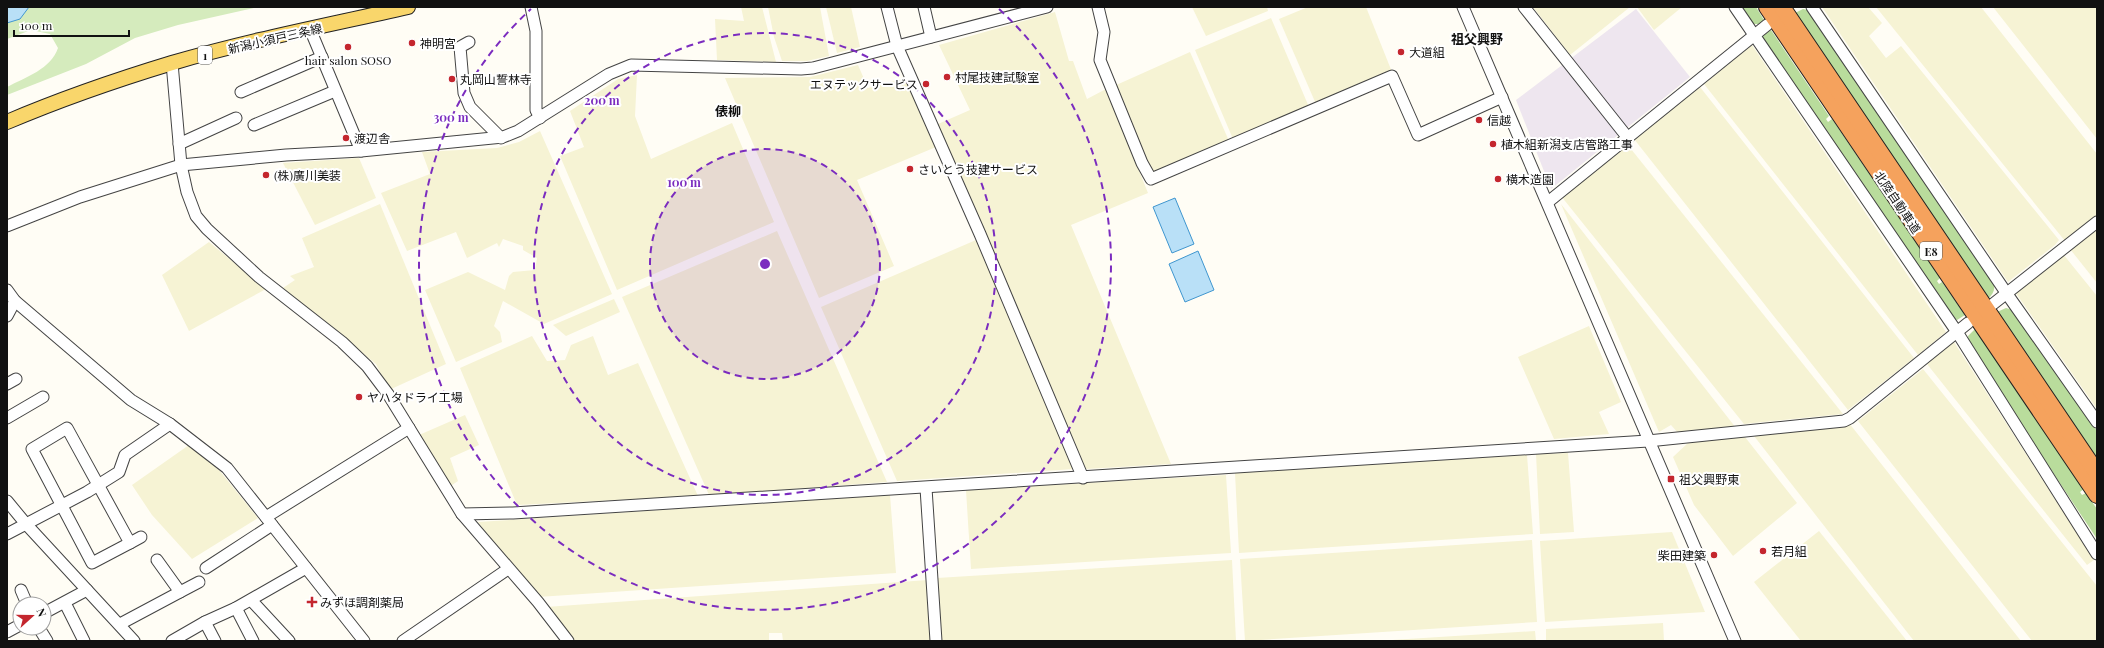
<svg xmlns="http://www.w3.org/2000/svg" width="2104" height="648" font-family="'Playfair Display','Noto Sans JP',serif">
	<rect width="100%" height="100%" fill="#fffdf5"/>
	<path fill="#eee6ef" d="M1636,9l54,68 -139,112 -35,-89z"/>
	<g fill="#f6f3d4">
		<path d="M741,7h21l14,55 -59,-2 -2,-41 29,2z"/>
		<path d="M768,7h52l9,49 -22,5h-25l-8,-24z"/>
		<path d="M826,7h25l9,40 -23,6z"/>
		<path d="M1192,7h75l1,4 -62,25z"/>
		<path d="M1308,7h58l26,65 -76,32 -37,-85z"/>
		<path d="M1533,7h97l-60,48z"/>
		<path d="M1637,7h45l-28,23z"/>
		<path d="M1822,7h46l14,16 -13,13 17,22 15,-12 158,194 -4,5 -47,37z"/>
		<path d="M1876,7h105l116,147v63l-32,24z"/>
		<path d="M1993,7h104v132z"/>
		<path d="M1055,12l14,49h4l14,38 19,-10 42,104 -77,32 100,239 -85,5 -148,-345 32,-14 -31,-65z"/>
		<path d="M1271,18l38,89 -76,32 -38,-89z"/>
		<path d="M1752,45l194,287 -28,23 -214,-271z"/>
		<path d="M1190,52l39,89 -78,33 -37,-88z"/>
		<path d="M858,65l10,23 38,-10 30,69 -79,33 37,86 -75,32 -94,-220 85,-1z"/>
		<path d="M637,75l-2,41 16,43 81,-36 42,99 -157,68 -57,-134 24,-9 -14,-36 48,-32z"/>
		<path d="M1700,87l214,271 -66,52 -214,-271z"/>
		<path d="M540,131l72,163 -68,30 -41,-23 -9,25 6,6 2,10 -46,20 -31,-72 43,-18 37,18 4,-14 4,-4 22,-2 2,-12 -14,-8v-4l-20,-7 -4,8 -2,-4 -30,15 -11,-26 -49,19 -26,-58 49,-19 -8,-22 75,-4 22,-6z"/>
		<path d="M1627,144l216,270 -99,10 -183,-228z"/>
		<path d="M359,158l17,40 -61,27 -32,-62z"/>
		<path d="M380,204l66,160 -57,26 -13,-26 -93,-76 12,-8 -5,-4 24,-9 -12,-29z"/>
		<path d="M1561,204l175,224 -57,6 -8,-9 -12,7z"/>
		<path d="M2097,227v56l-27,-34z"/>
		<path d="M777,231l110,251 -178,13 -87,-198z"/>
		<path d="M976,240l98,229 -177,12 -76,-174z"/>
		<path d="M209,242l57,47 -77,42 -27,-56z"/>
		<path d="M2063,254l34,42v113l-82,-117z"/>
		<path d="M614,299l6,13 -54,24 -13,-11z"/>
		<path d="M1589,326l32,76 -22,10 10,22 -55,5 -36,-82z"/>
		<path d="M532,336l15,25 18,-1 6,-15 22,-9 15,39 30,-12 60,133 -181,9 -57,-137z"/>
		<path d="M1954,342l140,218 -7,5 -160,-201z"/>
		<path d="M1923,369l174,217v55h-65l-174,-220z"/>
		<path d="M465,415l14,30 -29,13 8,23 -9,6 -30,-52z"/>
		<path d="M1849,423l172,218h-107l-160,-205z"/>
		<path d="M1745,437l52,66 -64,53 -39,-51 -21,-48 16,-15z"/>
		<path d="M189,445l30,25 39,48 -66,41 -40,-44 -20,-30z"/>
		<path d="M1568,453l6,79 -34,2 -4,-80z"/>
		<path d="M1527,455l6,79 -294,19 -4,-80z"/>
		<path d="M1226,475l5,78 -260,16 -5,-79z"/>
		<path d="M890,495l6,78 -358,24 -48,-58 -12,-17z"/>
		<path d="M1819,531l88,110h-106l-47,-59z"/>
		<path d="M1672,532l33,80 -160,10 -5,-81z"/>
		<path d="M1532,540l5,82 -292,19 -5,-82z"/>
		<path d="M1232,560l4,81h-295l-4,-63z"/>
		<path d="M928,580l2,61h-147l-1,-8h-13v8h-194l-29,-34z"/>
		<path d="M1663,623l1,18h-118v-12z"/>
		<path d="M1535,631l1,10h-160z"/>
	</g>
	<path fill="#d5ebbd" d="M29,7l7,1 222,-1 -80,18 -43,13 -49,26 -79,31v-8c19,-10 44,-18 51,-39l-8,-14 -19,-4 -24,9v-16l13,-4z"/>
	<g fill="#b9dc9c">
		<path d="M1739,7h17l8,13 -5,4h-6z"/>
		<path d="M1803,9l5,1 185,273c3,6 0,11 -5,16l-193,-286z"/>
		<path d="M1771,30l58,86 -3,3 2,3 4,-3 108,159 -3,3 2,3 3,-2 23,33 -8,5 -5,-3 -190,-278 2,-4z"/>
		<path d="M2006,308l7,2 84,121v28l-100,-147z"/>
		<path d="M1975,329l109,160 -4,3 2,3 4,-2 11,16v30l-128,-193 -1,-10z"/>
	</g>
	<g fill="#b9e0f7" stroke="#3f96cf">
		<path d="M7,7h22l-9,12 -13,4z"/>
		<path d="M1175,198l19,46 -22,9 -19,-46z"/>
		<path d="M1198,251l16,39 -29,12 -16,-38z"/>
	</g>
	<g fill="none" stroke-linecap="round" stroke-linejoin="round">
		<g stroke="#444" stroke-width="13">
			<g id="minor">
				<path d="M531,7l5,24v79l4,8"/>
				<path d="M887,7l10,39 83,188 103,244"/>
				<path d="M924,7l7,30"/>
				<path d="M1098,7l6,25 -4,28 42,103 9,16 241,-103 26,59 84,-38"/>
				<path d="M1463,7l272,634"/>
				<path d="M1524,7l104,131"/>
				<path d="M1735,7l222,325 140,222"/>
				<path d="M1812,7l195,287 90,128"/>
				<path d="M310,29l51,122"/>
				<path d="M469,42l-9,5 4,46 6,14 31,31"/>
				<path d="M172,63l9,102 6,27 9,24 11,13 52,48 83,65 25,24 21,28 74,120 76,88 30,39"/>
				<path d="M241,92l81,-35"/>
				<path d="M254,125l81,-34"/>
				<path d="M179,144l57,-26"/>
				<path d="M1548,202l219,-177"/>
				<path d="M7,226l73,-29 101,-32 105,-10 75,-4 142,-14 15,-6 91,-57 22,-9 170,4 12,-1 234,-61"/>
				<path d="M7,290l8,11 116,99 39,24 57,44 137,173"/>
				<path d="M1993,304l104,-82"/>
				<path d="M7,316l8,-15"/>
				<path d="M7,384l9,-5"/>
				<path d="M7,418l36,-21"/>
				<path d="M67,428l63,115 -38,20 -60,-114z"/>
				<path d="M926,488l10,153"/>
				<path d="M7,501l19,23 108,117"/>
				<path d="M462,514l51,-1 1135,-72 196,-20 6,-3 118,-95"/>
				<path d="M266,517l143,-89"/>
				<path d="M7,534l80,-42 32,-20 6,-17 45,-31"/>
				<path d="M130,543l11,-6"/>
				<path d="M206,568l66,-43"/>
				<path d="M21,590l6,14"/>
				<path d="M180,592l19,-10"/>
				<path d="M251,600l38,41"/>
				<path d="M65,603l19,38"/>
				<path d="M236,608l17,33"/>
				<path d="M44,613l43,-23"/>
				<path d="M205,622l10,19"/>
				<path d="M120,624l60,-32 -23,-32"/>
				<path d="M39,628l8,13"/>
				<path d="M7,632l13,-7"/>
				<path d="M172,641l33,-19 31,-14 70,-40"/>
				<path d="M403,641l105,-72"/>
			</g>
		</g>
		<g stroke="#222" stroke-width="16">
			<path id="major" d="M7,122c54,-23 109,-42 165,-59 78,-23 157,-38 236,-56"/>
		</g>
		<g stroke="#222" stroke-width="18">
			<g id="highway">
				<path d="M1767,7l330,488"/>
				<path d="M1782,7l315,466"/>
			</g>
		</g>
		<use href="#minor" stroke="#fff" stroke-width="11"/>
		<use href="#major" stroke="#f9d66b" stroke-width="14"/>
		<use href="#highway" stroke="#f5a25d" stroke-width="16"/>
	</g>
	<circle cx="765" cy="264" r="115" fill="#7b2cbf" fill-opacity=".12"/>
	<g fill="none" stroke="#7b2cbf" stroke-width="2" stroke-dasharray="7 5">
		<circle cx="765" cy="264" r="115"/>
		<circle cx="765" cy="264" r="231"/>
		<path d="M999 9A346 346 0 1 1 531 9"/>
	</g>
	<g fill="#c4262e" stroke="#fff" stroke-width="1.5">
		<circle cx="412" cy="43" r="4"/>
		<circle cx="348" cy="47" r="4"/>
		<circle cx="1401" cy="52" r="4"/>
		<circle cx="947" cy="77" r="4"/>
		<circle cx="452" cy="79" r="4"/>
		<circle cx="926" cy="84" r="4"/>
		<circle cx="1479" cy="120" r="4"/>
		<circle cx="346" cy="138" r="4"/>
		<circle cx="1493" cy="144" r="4"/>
		<circle cx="910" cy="169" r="4"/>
		<circle cx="266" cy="175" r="4"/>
		<circle cx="1498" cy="179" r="4"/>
		<circle cx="359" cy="397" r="4"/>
		<rect x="1667" y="475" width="8" height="8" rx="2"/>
		<circle cx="1763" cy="551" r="4"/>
		<circle cx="1714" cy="555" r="4"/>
		<path d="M310 596h4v4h4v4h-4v4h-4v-4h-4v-4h4z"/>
	</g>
	<g text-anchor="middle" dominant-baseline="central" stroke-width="4" stroke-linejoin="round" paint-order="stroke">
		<g fill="#fff" stroke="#585858" stroke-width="1">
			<rect x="198" y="46" width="14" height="18" rx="3"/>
			<rect x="1920" y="242" width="22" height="18" rx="3"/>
		</g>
		<g font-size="11" font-weight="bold" fill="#111">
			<text x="205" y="55">1</text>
			<text x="1931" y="251">E8</text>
		</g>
		<g font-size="12" fill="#111" stroke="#fff">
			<text transform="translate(275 38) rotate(-13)">新潟小須戸三条線</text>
			<text transform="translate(1898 202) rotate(56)">北陸自動車道</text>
		</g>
		<g font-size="12" fill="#111" stroke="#fff" text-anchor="start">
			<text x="420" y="43">神明宮</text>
			<text x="1409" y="52">大道組</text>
			<text x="348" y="60" text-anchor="middle">hair salon SOSO</text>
			<text x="955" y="77">村尾技建試験室</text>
			<text x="460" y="79">丸岡山誓林寺</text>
			<text x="918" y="84" text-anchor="end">エヌテックサービス</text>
			<text x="1487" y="120">信越</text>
			<text x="354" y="138">渡辺舎</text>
			<text x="1501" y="144">植木組新潟支店管路工事</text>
			<text x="918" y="169">さいとう技建サービス</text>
			<text x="274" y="175">(株)廣川美装</text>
			<text x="1506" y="179">横木造園</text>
			<text x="367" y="397">ヤハタドライ工場</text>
			<text x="1679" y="479">祖父興野東</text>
			<text x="1771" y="551">若月組</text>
			<text x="1706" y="555" text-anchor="end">柴田建築</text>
			<text x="320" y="602">みずほ調剤薬局</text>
		</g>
		<g font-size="13" font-weight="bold" fill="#111" stroke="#fff">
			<text x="1477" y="38">祖父興野</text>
			<text x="728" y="110">俵柳</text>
		</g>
	</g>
	<circle cx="765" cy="264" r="6" fill="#7b2cbf" stroke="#fff" stroke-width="2"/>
	<g font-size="12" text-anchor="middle" font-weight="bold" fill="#7b2cbf" stroke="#fff" stroke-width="4" stroke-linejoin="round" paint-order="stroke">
		<text x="602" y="105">200 m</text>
		<text x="451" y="122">300 m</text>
		<text x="684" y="187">100 m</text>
	</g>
	<rect width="2104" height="648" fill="none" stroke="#111111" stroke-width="16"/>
	<g transform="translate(32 616) rotate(69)"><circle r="19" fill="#ffffff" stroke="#a0a0a0"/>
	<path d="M0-3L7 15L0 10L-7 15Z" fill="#c4262e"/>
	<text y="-6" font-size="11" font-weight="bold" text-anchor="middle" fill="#111111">N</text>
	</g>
	<path d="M14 30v6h115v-6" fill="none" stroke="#111111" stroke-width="2"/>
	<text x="20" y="30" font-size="12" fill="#111111" stroke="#ffffff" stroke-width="3" paint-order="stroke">100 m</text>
</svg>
